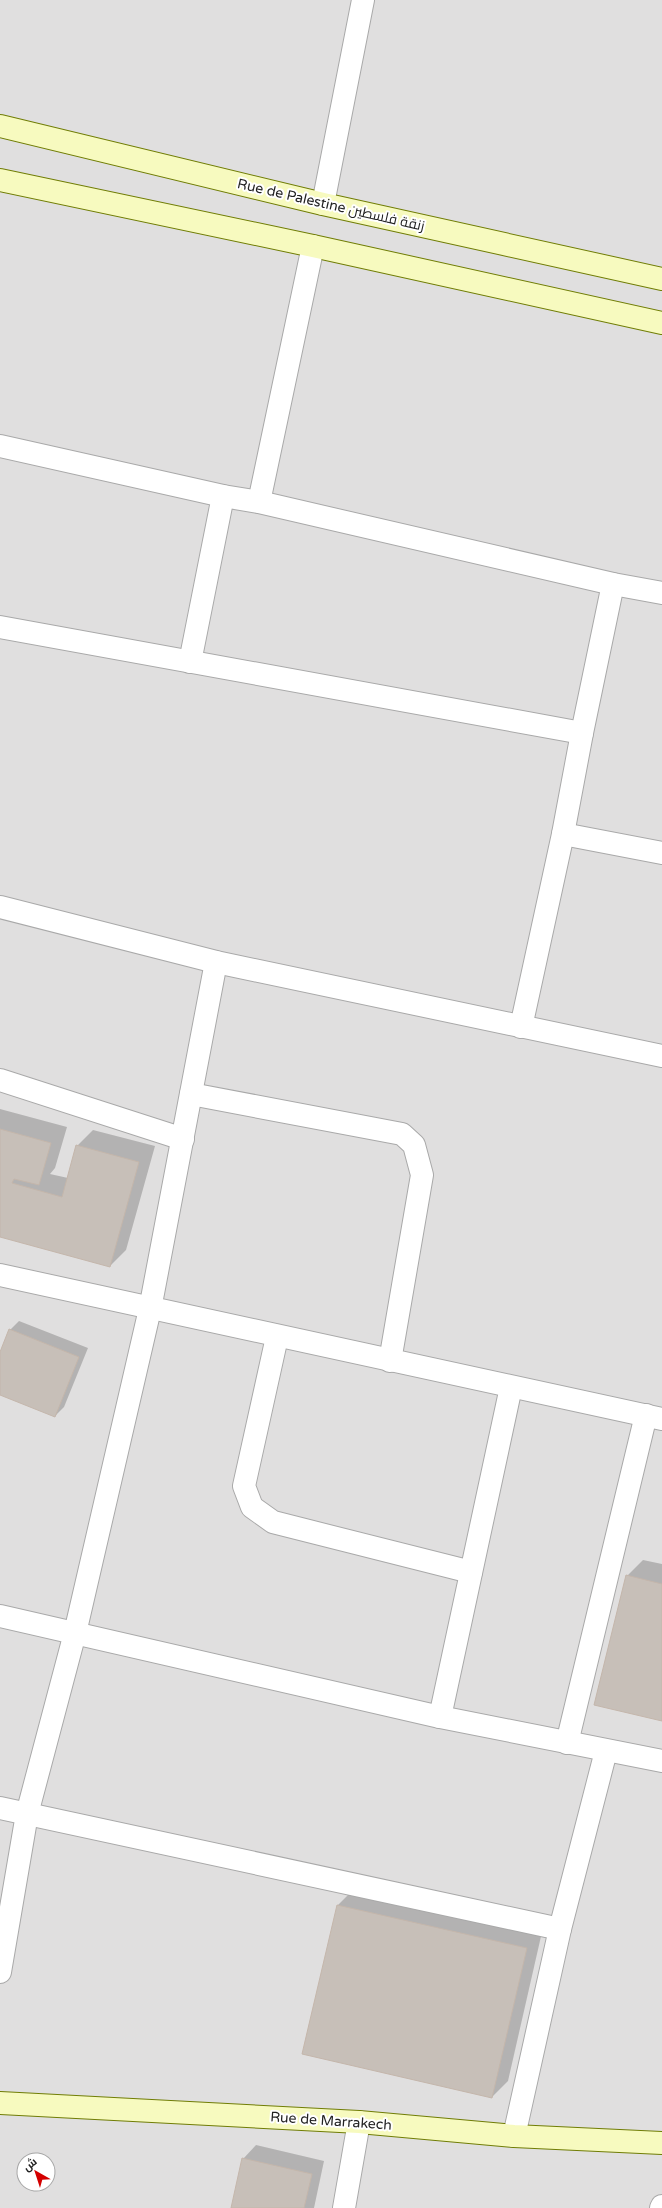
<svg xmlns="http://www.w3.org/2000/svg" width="662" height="2208" font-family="'Varela Round',Cairo,sans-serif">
	<rect width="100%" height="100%" fill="#f2efe9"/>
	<path fill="#e0dfdf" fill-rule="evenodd" d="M0,0h662v2208h-662zM24,2160h24v24h-24z"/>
	<g fill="#0003">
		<path d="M0,1109l67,18 -12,41 -5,6 18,4 9,-32 16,-16 62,16 -29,104 -16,16 -110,-30z"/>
		<path d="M19,1321l69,27 -24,59 -9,9 -55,-22v-40l10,-24z"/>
		<path d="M643,1560l19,4v156l-35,-144z"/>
		<path d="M354,1889l188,43 -34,149 -16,16 -154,-192z"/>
		<path d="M256,2145l68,16 -10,47h-82l11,-49z"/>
	</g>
	<g fill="#c7bfb8" stroke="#c4b6ab">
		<path d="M0,1129l51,14 -12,42 -25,-6 -2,4 50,14 14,-52 63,17 -29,105 -110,-30z"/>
		<path d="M9,1329l70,28 -24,60 -55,-22v-43z"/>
		<path d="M626,1575l36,9v137l-68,-16z"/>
		<path d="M337,1905l190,43 -35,150 -190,-44z"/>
		<path d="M242,2158l70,16 -8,34h-73z"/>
	</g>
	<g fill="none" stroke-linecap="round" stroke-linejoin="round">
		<g stroke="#a9a9a9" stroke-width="24">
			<g id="street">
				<path d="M323,204l40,-204"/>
				<path d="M0,446l223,50 36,6 354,82 49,9"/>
				<path d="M259,502l54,-256"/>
				<path d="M0,627l582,106"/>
				<path d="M190,662l33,-166"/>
				<path d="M563,834l99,19"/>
				<path d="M0,907l216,55 446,94"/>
				<path d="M521,1027l42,-193 19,-101 31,-149"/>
				<path d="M0,1080l183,59"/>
				<path d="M191,1094l211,40 12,11 8,30 -32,186"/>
				<path d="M0,1275l662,144"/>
				<path d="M277,1337l-33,149 8,21 21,15 198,50"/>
				<path d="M0,1616l440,101 222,44"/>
				<path d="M440,1717l71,-330"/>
				<path d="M567,1743l79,-328"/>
				<path d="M0,1808l560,121"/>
				<path d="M0,1972l27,-158 48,-181 75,-324 66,-347"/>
				<path d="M514,2136l46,-207 46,-178"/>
				<path d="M344,2208l15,-86"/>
				<path d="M661,2208l1,-2"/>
			</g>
		</g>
		<g stroke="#707d05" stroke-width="24">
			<g id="secondary">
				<path d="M0,126l323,78 339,75"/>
				<path d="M0,180l313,66 349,77"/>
				<path d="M0,2103l359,19 155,14 148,7"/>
			</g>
		</g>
		<use href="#street" stroke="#fff" stroke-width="22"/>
		<use href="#secondary" stroke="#f7fabf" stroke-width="22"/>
	</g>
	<g text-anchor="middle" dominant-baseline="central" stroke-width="4" stroke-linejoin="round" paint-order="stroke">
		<g font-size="14" fill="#222" stroke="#fff">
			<text transform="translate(331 205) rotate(13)">Rue de Palestine زنقة فلسطين</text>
			<text transform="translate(331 2121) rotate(4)">Rue de Marrakech</text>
		</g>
	</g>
	<g transform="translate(36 2172) rotate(321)"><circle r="19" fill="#ffffff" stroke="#a7a7a7"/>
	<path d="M0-3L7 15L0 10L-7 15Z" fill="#d40000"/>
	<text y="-6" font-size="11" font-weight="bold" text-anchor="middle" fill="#222222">ش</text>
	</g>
</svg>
